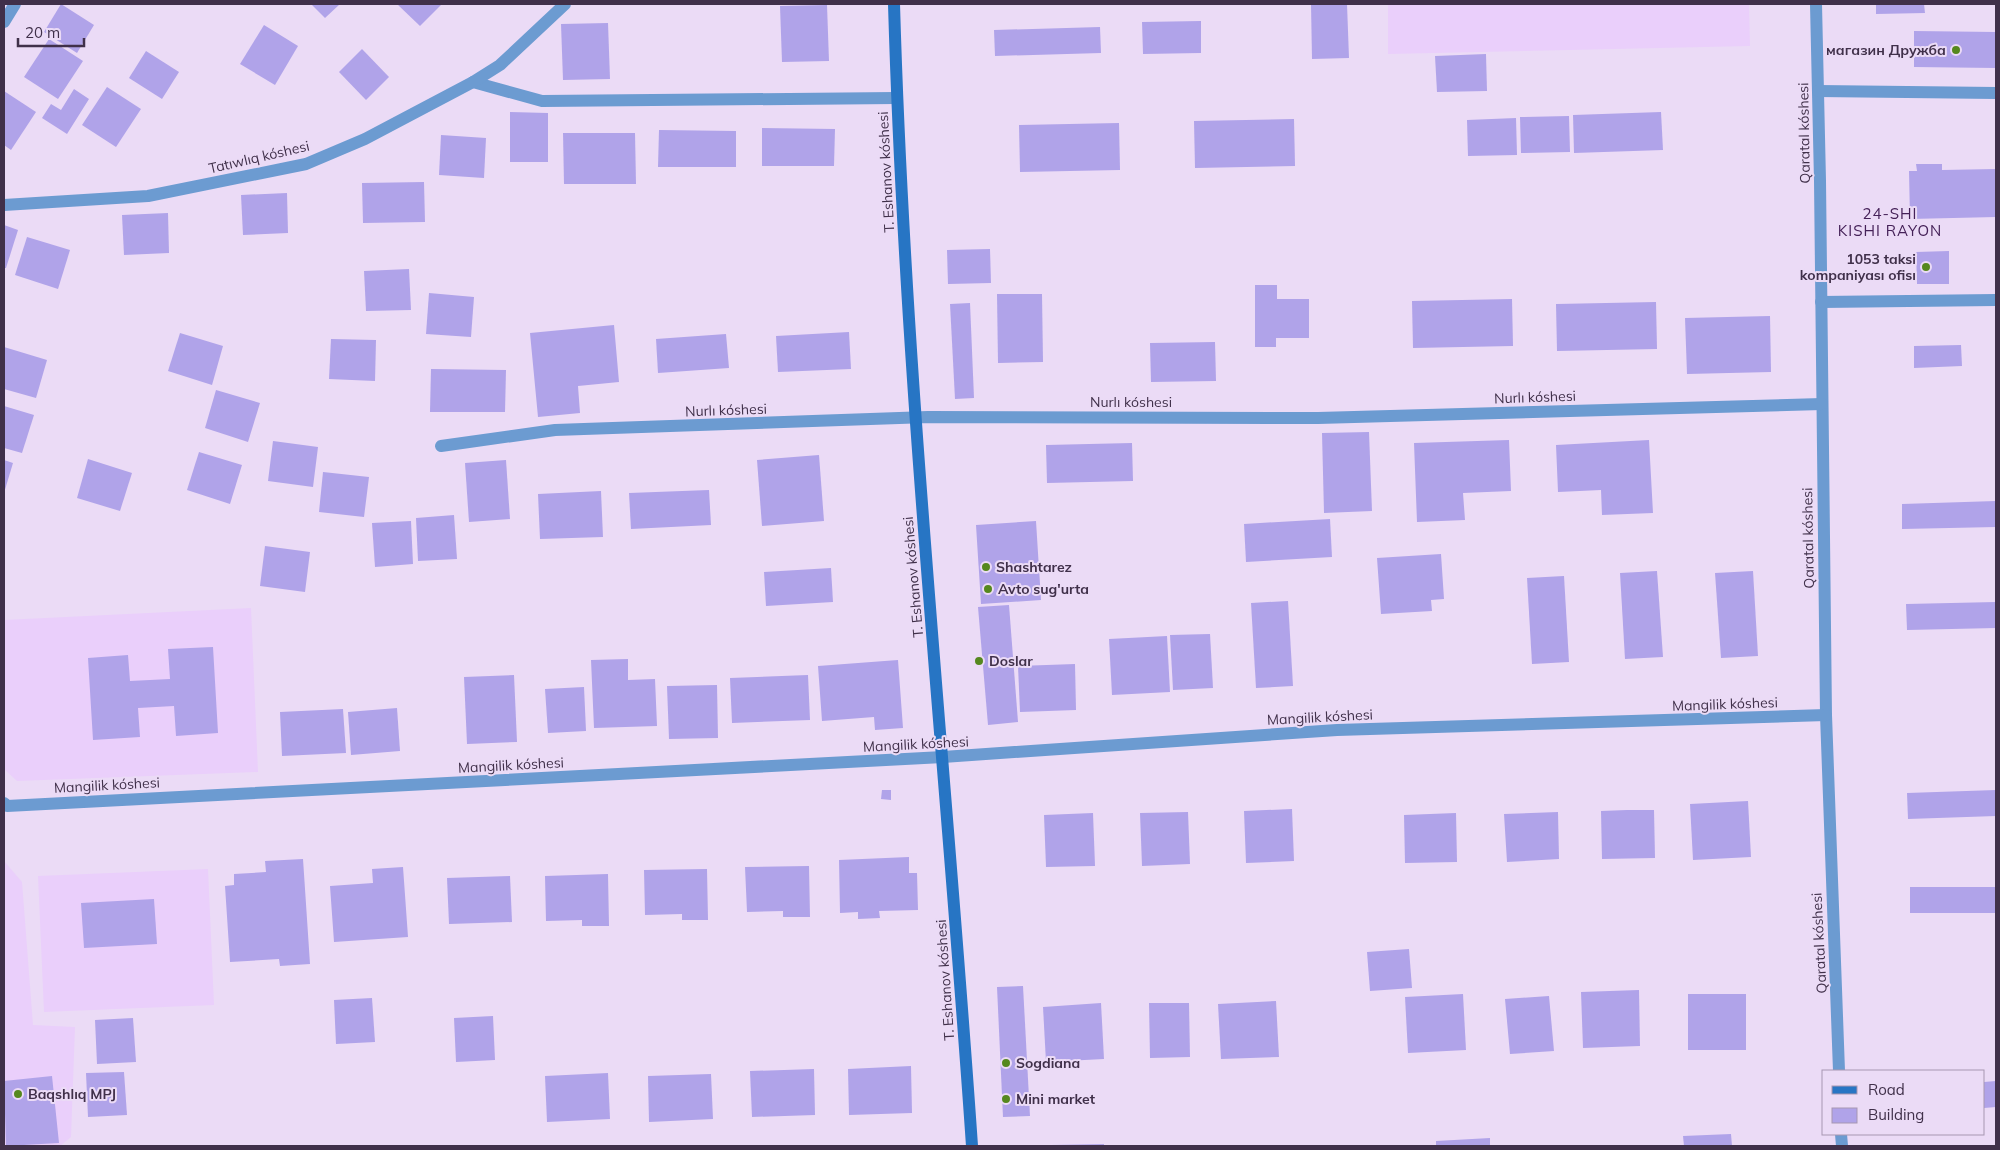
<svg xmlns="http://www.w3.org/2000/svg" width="2000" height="1150" font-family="Mulish,sans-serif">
	<rect width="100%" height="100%" fill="#ebdbf6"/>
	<g fill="#eacffb">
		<path d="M1388,4h361l1,42 -362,8z"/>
		<path d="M251,608l7,164 -241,9 -13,-12v-149z"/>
		<path d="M4,861l18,21 11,143 42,2 -4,110 -11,9h-56z"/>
		<path d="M208,869l6,136 -170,7 -6,-136z"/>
	</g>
	<g fill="#b0a3e9">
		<path d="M61,4l33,21 -17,28 -33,-21z"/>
		<path d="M311,4h29l-15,14z"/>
		<path d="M397,4h45l-22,22z"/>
		<path d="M1311,4h36l2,54 -37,1z"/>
		<path d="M1876,4h48l1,9 -49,1z"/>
		<path d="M827,5l2,56 -47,1 -2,-56z"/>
		<path d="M1201,21v32l-58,1 -1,-32z"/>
		<path d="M608,23l2,56 -47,1 -2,-56z"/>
		<path d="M264,25l34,21 -23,39 -35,-21z"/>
		<path d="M1100,27l1,26 -106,3 -1,-26z"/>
		<path d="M1914,31l82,1v36l-82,-1z"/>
		<path d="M49,39l34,22 -25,38 -34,-22z"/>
		<path d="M362,49l27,28 -23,23 -27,-28z"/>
		<path d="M146,51l33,21 -17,27 -33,-21z"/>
		<path d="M1486,54l1,37 -50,1 -2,-36z"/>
		<path d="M107,87l34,22 -25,38 -34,-22z"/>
		<path d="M74,89l15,10 -22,35 -25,-16 9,-14 10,6z"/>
		<path d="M4,91l32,21 -25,38 -7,-5z"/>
		<path d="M510,112l38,1v49h-38z"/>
		<path d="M1661,112l2,38 -89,3 -1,-38z"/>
		<path d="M1569,116l1,36 -49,1 -1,-36z"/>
		<path d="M1516,118l1,37 -49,1 -1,-36z"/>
		<path d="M1294,119l1,47 -100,2 -1,-47z"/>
		<path d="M1119,123l1,47 -100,2 -1,-47z"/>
		<path d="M762,128l73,1 -1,37h-72z"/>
		<path d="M659,130l77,1v36h-78z"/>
		<path d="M563,133h72l1,51h-72z"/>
		<path d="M441,135l45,3 -2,40 -45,-3z"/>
		<path d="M1916,164h26v6l54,-1v48l-86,2 -1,-48h8z"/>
		<path d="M424,182l1,40 -62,1 -1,-40z"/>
		<path d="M287,193l1,40 -45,2 -2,-40z"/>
		<path d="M168,213l1,40 -45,2 -2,-40z"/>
		<path d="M4,225l14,5 -12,38h-2z"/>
		<path d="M27,237l43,13 -12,39 -43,-14z"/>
		<path d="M990,249l1,34 -43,1 -1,-34z"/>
		<path d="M1949,251v33h-32l-1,-32z"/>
		<path d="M409,269l2,41 -45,1 -2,-40z"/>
		<path d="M1255,285h22v14h32v39h-33v9h-21z"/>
		<path d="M429,293l45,4 -3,40 -45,-3z"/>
		<path d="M997,294h45l1,68 -45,1z"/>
		<path d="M1512,299l1,47 -100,2 -1,-47z"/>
		<path d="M1656,302l1,47 -100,2 -1,-47z"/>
		<path d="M970,303l4,95 -19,1 -5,-95z"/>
		<path d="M1770,316l1,56 -84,2 -2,-56z"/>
		<path d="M614,325l5,57 -41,4 2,27 -42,4 -8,-84z"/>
		<path d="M849,332l2,37 -73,3 -2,-36z"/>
		<path d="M180,333l43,13 -11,39 -44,-14z"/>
		<path d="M726,334l3,34 -71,5 -2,-34z"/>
		<path d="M331,339l45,1 -1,41 -46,-2z"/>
		<path d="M1215,342l1,39 -65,1 -1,-39z"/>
		<path d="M1961,345l1,21 -48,2v-22z"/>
		<path d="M4,347l43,13 -11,38 -32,-9z"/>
		<path d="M431,369l75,1 -1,42h-75z"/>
		<path d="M216,390l44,13 -12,39 -43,-14z"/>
		<path d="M4,406l30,9 -12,38 -18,-5z"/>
		<path d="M1369,432l3,79 -48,2 -2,-80z"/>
		<path d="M1509,440l2,51 -48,2 2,27 -48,2 -3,-79z"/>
		<path d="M1649,440l4,73 -51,2 -1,-25 -43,2 -2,-47z"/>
		<path d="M273,441l45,6 -5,40 -45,-6z"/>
		<path d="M1132,443l1,38 -86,2 -1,-38z"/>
		<path d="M199,452l43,13 -12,39 -43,-14z"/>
		<path d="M819,455l5,66 -62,5 -5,-66z"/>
		<path d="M88,459l44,14 -12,38 -43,-13z"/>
		<path d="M4,460l9,3 -9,30z"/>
		<path d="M506,460l4,59 -41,3 -4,-59z"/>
		<path d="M323,472l46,5 -5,40 -45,-5z"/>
		<path d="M709,490l2,35 -80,4 -2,-36z"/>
		<path d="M601,491l2,46 -63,2 -2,-45z"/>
		<path d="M1996,501v26l-94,2v-25z"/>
		<path d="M454,515l3,44 -39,2 -2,-43z"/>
		<path d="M1330,519l2,38 -86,5 -2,-38z"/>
		<path d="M411,521l2,43 -38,3 -3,-44z"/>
		<path d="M1036,521l5,79 -60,4 -5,-79z"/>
		<path d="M265,546l45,6 -5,40 -45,-6z"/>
		<path d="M1441,554l3,45 -13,1 1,11 -51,3 -4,-56z"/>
		<path d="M831,568l2,34 -67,4 -2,-34z"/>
		<path d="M1657,571l6,86 -38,2 -5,-86z"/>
		<path d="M1753,571l5,85 -37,2 -6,-85z"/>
		<path d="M1564,576l5,86 -37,2 -5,-86z"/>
		<path d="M1288,601l5,85 -37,2 -5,-85z"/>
		<path d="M1996,602v26l-89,2 -1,-26z"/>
		<path d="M1009,605l9,117 -30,3 -10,-118z"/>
		<path d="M1210,634l3,54 -40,2 -3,-55z"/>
		<path d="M1167,636l3,56 -58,3 -3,-56z"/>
		<path d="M213,647l5,86 -42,3 -2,-30 -36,2 2,29 -47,3 -5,-82 40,-3 2,26 40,-2 -2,-30z"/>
		<path d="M628,659v21l27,-1 2,47 -63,2 -3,-68z"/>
		<path d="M898,660l5,68 -28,2 -1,-13 -52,4 -4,-55z"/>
		<path d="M1075,664l1,46 -56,2 -2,-46z"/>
		<path d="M514,675l3,67 -50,2 -3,-67z"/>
		<path d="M808,675l2,45 -78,3 -2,-45z"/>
		<path d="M717,685l1,53 -49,1 -2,-53z"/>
		<path d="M584,687l2,44 -38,2 -3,-44z"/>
		<path d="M397,708l3,43 -49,4 -3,-43z"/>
		<path d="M343,709l3,44 -64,3 -2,-44z"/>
		<path d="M882,790h9v10l-10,-1z"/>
		<path d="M1996,790v26l-88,3 -1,-26z"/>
		<path d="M1748,801l3,56 -58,3 -3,-56z"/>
		<path d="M1292,809l2,52 -48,2 -2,-52z"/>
		<path d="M1627,810h27l1,48 -53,1 -1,-48z"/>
		<path d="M1188,812l2,52 -48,2 -2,-53z"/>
		<path d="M1558,812l1,47 -52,3 -3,-48z"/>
		<path d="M1093,813l2,53 -49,1 -2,-52z"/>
		<path d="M1456,813l1,49 -52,1 -1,-48z"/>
		<path d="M909,857v16h8l1,37 -39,1 1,7 -22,1v-7l-18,1 -1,-53z"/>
		<path d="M303,859l7,105 -30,2 -1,-7 -49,3 -5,-76 9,-1v-11l32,-2 -1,-11z"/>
		<path d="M809,866l1,51h-27v-6l-36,1 -2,-45z"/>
		<path d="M403,867l5,70 -74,5 -4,-56 43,-3 -1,-14z"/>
		<path d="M707,869l1,51h-26v-6l-37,1 -1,-45z"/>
		<path d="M608,874l1,52h-27v-6l-36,1 -1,-45z"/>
		<path d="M510,876l2,46 -63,2 -2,-46z"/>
		<rect x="1910" y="887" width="86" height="26"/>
		<path d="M154,899l3,45 -73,4 -3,-45z"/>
		<path d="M1409,949l3,39 -42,3 -3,-39z"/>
		<path d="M1023,986l7,130 -27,1 -6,-130z"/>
		<path d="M1639,990l1,56 -57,2 -2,-56z"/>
		<path d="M1463,994l3,56 -58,3 -3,-56z"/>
		<rect x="1688" y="994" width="58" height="56"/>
		<path d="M1549,996l5,55 -44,3 -5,-55z"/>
		<path d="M372,998l3,44 -39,2 -2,-44z"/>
		<path d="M1276,1001l3,56 -58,2 -3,-55z"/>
		<path d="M1101,1003l3,56 -58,3 -3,-55z"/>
		<path d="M1149,1003h40l1,54 -40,1z"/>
		<path d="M493,1016l2,44 -39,2 -2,-44z"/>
		<path d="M133,1018l3,44 -39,2 -2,-44z"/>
		<path d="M911,1066l1,47 -63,2 -1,-46z"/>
		<path d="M814,1069l1,46 -63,2 -2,-46z"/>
		<path d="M124,1072l3,43 -39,2 -2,-44z"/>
		<path d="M608,1073l2,46 -63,3 -2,-46z"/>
		<path d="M711,1074l2,45 -64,3 -1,-46z"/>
		<path d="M52,1076l7,67 -53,3 -2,-65z"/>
		<path d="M1996,1081v26l-12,1v-26z"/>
		<path d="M1731,1134l1,12h-48l-1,-10z"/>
		<path d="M1490,1138v8h-54v-5z"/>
		<path d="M1104,1144v2h-53v-1z"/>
	</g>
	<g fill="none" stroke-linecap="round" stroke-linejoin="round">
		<g stroke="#6c9bd1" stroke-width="12">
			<path d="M1816,4l4,177 6,534 13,356"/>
			<path d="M4,22l11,-18"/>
			<path d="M473,82l69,19 354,-3"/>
			<path d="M1818,91l178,2"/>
			<path d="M4,205l144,-9 158,-32 59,-25 108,-57 27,-17 65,-61"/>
			<path d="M1821,302l175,-2"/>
			<path d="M441,446l114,-16 373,-13 390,1 504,-14"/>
			<path d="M4,803l3,3 936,-49 394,-27 489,-15"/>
			<path d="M1841,1134l1,12"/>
		</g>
		<path stroke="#2775c4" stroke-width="12" d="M894,4c11,381 52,761 78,1142"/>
	</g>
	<g fill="#55881e" stroke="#ebdbf6" stroke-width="2">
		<circle cx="1956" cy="50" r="5"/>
		<circle cx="1926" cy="267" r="5"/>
		<circle cx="986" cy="567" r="5"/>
		<circle cx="988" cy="589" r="5"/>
		<circle cx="979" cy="661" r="5"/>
		<circle cx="1006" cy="1063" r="5"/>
		<circle cx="18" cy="1094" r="5"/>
		<circle cx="1006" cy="1099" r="5"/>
	</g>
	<g text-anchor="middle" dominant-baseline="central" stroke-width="4" stroke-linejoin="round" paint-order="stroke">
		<g font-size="14" font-weight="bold" fill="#40304a" stroke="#ebdbf6" text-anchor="start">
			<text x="1946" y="50" text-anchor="end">магазин Дружба</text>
			<text x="1916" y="259" text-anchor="end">1053 taksi<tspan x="1916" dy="16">kompaniyası ofisı</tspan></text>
			<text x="996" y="567">Shashtarez</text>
			<text x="998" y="589">Avto sug'urta</text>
			<text x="989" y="661">Doslar</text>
			<text x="1016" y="1063">Sogdiana</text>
			<text x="28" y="1094">Baqshlıq MPJ</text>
			<text x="1016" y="1099">Mini market</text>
		</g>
		<g font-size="14" fill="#40304a" stroke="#ebdbf6">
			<text transform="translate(1804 133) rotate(-91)">Qaratal kóshesi</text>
			<text transform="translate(259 157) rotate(-13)">Tatıwlıq kóshesi</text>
			<text transform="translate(886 172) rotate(-93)">T. Eshanov kóshesi</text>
			<text transform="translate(1535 397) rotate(-2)">Nurlı kóshesi</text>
			<text x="1131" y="402">Nurlı kóshesi</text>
			<text transform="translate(726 410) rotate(-2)">Nurlı kóshesi</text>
			<text transform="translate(1808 538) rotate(-91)">Qaratal kóshesi</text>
			<text transform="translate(913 577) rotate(-95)">T. Eshanov kóshesi</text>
			<text transform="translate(1725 704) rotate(-2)">Mangilik kóshesi</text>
			<text transform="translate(1320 717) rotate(-3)">Mangilik kóshesi</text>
			<text transform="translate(916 744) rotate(-3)">Mangilik kóshesi</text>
			<text transform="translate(511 765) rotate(-3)">Mangilik kóshesi</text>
			<text transform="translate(107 785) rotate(-3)">Mangilik kóshesi</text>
			<text transform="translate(1819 943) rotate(-93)">Qaratal kóshesi</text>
			<text transform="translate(945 980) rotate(-94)">T. Eshanov kóshesi</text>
		</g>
		<g font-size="15" letter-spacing="1" fill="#452158" stroke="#ebdbf6">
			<text x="1890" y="213">24-SHI<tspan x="1890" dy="17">KISHI RAYON</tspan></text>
		</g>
	</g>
	<rect width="2000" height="1150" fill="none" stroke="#40304a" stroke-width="10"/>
	<rect x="1822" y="1070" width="162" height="65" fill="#ebdbf6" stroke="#a797b1"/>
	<rect x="1832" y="1086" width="25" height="8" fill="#2775c4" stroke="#a797b1"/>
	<text x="1868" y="1095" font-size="15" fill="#40304a">Road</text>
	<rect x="1832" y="1108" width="25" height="15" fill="#b0a3e9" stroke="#a797b1"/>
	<text x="1868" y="1120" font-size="15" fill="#40304a">Building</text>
	<path d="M18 38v8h66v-8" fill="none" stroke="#40304a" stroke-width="2.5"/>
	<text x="25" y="38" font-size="15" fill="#40304a" stroke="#ebdbf6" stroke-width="4" paint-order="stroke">20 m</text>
</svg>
